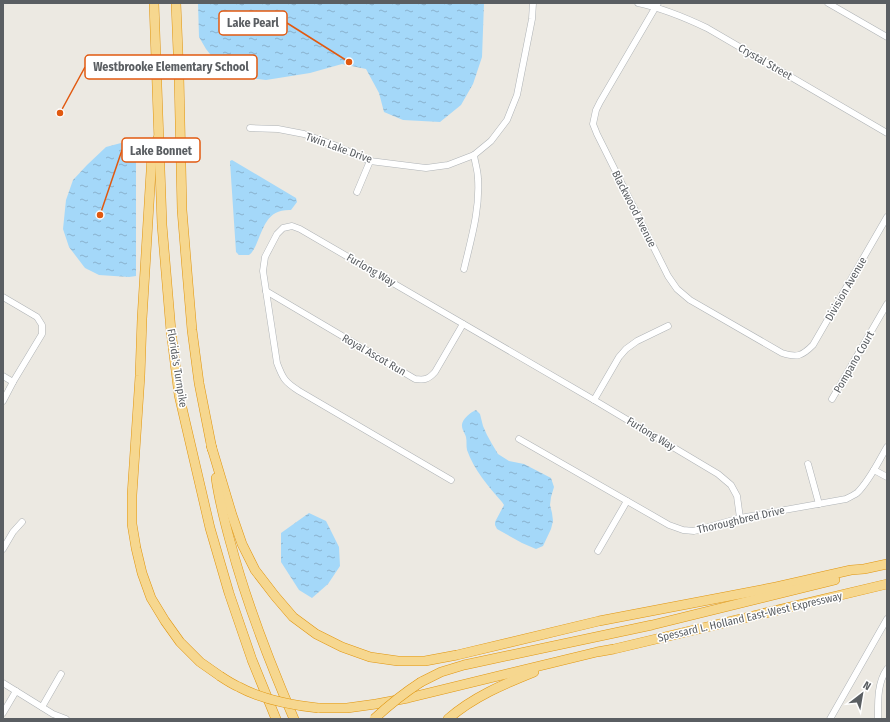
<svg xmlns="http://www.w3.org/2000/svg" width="890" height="722" font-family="'Fira Sans Condensed',sans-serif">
	<defs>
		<pattern id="water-ripples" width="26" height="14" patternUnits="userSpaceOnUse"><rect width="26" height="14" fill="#a4d8f9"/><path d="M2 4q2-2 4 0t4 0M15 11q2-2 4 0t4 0" fill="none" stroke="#89b2cd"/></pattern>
	</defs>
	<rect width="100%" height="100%" fill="#ece9e2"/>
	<g fill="url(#water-ripples)">
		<path d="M198,3h286l-2,54 -9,27 -12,21 -21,17 -37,-2 -19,-8 -5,-19 -13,-24 -24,-5 -32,9 -44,7 -26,-3 -12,-5 -14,-13 -8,-10 -7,-12z"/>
		<path d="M136,139v137l-7,1 -30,-2 -14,-7 -16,-21 -6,-18 3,-29 7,-20 14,-15 19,-18z"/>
		<path d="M232,160l64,38 1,4 -6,8c-24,-1 -27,17 -35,35 -2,4 -4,8 -7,10h-10l-3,-3 -6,-90v-1z"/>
		<path d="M476,410l4,4 3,12 4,9 5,9 6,10 11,7 15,3 27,14 3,9 -3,10 -1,8 2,8 1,8 -2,8 -8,17 -7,3 -14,-6 -25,-14 -2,-4v-3l9,-17 -2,-3c-14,-16 -28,-32 -35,-52 -1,-4 0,-9 -1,-13 -1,-4 -4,-7 -4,-11 -1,-6 9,-14 14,-16z"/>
		<path d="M309,513l17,8 13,26 1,19 -12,18 -16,14 -13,-8 -18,-28v-29z"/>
	</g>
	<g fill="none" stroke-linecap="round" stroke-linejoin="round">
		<g stroke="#afb3b6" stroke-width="7">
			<g id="minor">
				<path d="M638,3c24,5 46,14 69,25l180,105"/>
				<path d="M658,3l-58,99 -4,8 -3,14 4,10 71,142 9,13 13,11 92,53c15,5 20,3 31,-8l74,-128"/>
				<path d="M828,3l59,34"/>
				<path d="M250,128l28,1 26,5 30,11 36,16 56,7 22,-3 26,-10 17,-14 16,-21 10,-25 15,-76 1,-16"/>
				<path d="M357,192l13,-31"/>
				<path d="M464,269c7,-30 16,-59 14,-90 0,-8 -3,-16 -4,-24"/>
				<path d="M266,291l149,88c9,1 13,1 20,-7l28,-48"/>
				<path d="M3,297l34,20 5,8v9l-29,48 -10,19"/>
				<path d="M3,376l10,6"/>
				<path d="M832,399l55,-95"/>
				<path d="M594,400l25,-43 7,-8 11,-8 31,-15"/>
				<path d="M519,439l150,86 14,5 11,1 46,-13 106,-19c4,-2 8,-4 11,-6 13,-13 21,-31 30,-46"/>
				<path d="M808,464l11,40"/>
				<path d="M874,470l13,7"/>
				<path d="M451,480l-152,-89c-14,-9 -16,-12 -22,-28l-14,-92 2,-14 12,-23 6,-6 9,-2 8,3 294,171 124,74 13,11 6,11 3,22"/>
				<path d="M3,549l10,-17 9,-10"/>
				<path d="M598,551l29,-50"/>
				<path d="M3,683l50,31 13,5"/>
				<path d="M42,707l19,-33"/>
				<path d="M3,713l13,-22"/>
				<path d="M830,719l57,-100"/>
				<path d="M878,719c0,-17 -1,-36 9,-50"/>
			</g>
		</g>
		<g stroke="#e0950e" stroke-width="10">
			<g id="highway">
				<path d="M154,3l8,222 9,106 8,64 31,133 19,65 23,67 24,59"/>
				<path d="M176,3l3,73 3,134 5,61 5,59 7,53 13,66"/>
				<path d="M158,138l-4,10 -2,7 -10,164 -2,57 -8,119v29l4,24 6,25 9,25 14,23 15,21 20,20 20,14"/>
				<path d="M211,445l21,70 10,29 13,26 20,26 18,21 23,17 26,13 28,10 28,4h27l32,-6 142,-34 177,-34 75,-17 13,-1 23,-5"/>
				<path d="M216,478c3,22 8,41 14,63 16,61 39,120 64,178"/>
				<path d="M421,682l20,-10 23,-7 188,-40 183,-45"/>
				<path d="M318,708h29l29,-4 32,-6 189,-46 17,-3 273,-65"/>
				<path d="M448,719c25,-22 56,-35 86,-47"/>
			</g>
		</g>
		<use href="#minor" stroke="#fff" stroke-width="6"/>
		<use href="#highway" stroke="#f6d78f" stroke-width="9"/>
		<g stroke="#e0950e" stroke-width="10" stroke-linecap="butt">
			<g id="highway-bridge">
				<path d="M220,676c6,4 12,8 19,11 24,13 52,18 79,21"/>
				<path d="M374,719c15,-14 30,-26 47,-37"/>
			</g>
		</g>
		<use href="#highway-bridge" stroke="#f6d78f" stroke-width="9"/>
	</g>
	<g text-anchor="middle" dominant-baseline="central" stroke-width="3" stroke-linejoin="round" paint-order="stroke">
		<g font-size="11" fill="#5a5e62" stroke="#fff">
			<text transform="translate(765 62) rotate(30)">Crystal Street</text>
			<text transform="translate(339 148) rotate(20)">Twin Lake Drive</text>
			<text transform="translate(634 209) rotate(63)">Blackwood Avenue</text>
			<text transform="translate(371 270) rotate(30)">Furlong Way</text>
			<text transform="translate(846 289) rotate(-60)">Division Avenue</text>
			<text transform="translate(374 355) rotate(30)">Royal Ascot Run</text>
			<text transform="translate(854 362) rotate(-60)">Pompano Court</text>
			<text transform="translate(177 368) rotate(81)">Florida's Turnpike</text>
			<text transform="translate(651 434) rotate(31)">Furlong Way</text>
			<text transform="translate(741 520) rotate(-13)">Thoroughbred Drive</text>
			<text transform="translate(750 617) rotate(-13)">Spessard L. Holland East-West Expressway</text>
		</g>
	</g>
	<path fill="none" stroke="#e15910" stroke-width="1.5" d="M349 62L287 23M60 113L85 67M100 215L122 150"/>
	<g fill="#e15910" stroke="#fff" stroke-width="1.5">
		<circle cx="349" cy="62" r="4"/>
		<circle cx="60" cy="113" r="4"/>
		<circle cx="100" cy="215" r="4"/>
	</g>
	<g fill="#fff" stroke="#e15910" stroke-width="1.5">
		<rect x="219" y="11" width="68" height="24" rx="4"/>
		<rect x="85" y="55" width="172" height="24" rx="4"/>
		<rect x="122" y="138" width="78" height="24" rx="4"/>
	</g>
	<g font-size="12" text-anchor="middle" font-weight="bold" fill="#5a5e62">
		<text x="253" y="27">Lake Pearl</text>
		<text x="171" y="71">Westbrooke Elementary School</text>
		<text x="161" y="155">Lake Bonnet</text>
	</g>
	<rect width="890" height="722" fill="none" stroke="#5a5e62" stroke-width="8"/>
	<g transform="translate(862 694) rotate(31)" stroke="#ffffff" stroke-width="3" paint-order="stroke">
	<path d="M0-3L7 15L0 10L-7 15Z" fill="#5a5e62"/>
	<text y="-6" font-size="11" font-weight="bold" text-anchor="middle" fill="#5a5e62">N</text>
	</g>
</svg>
